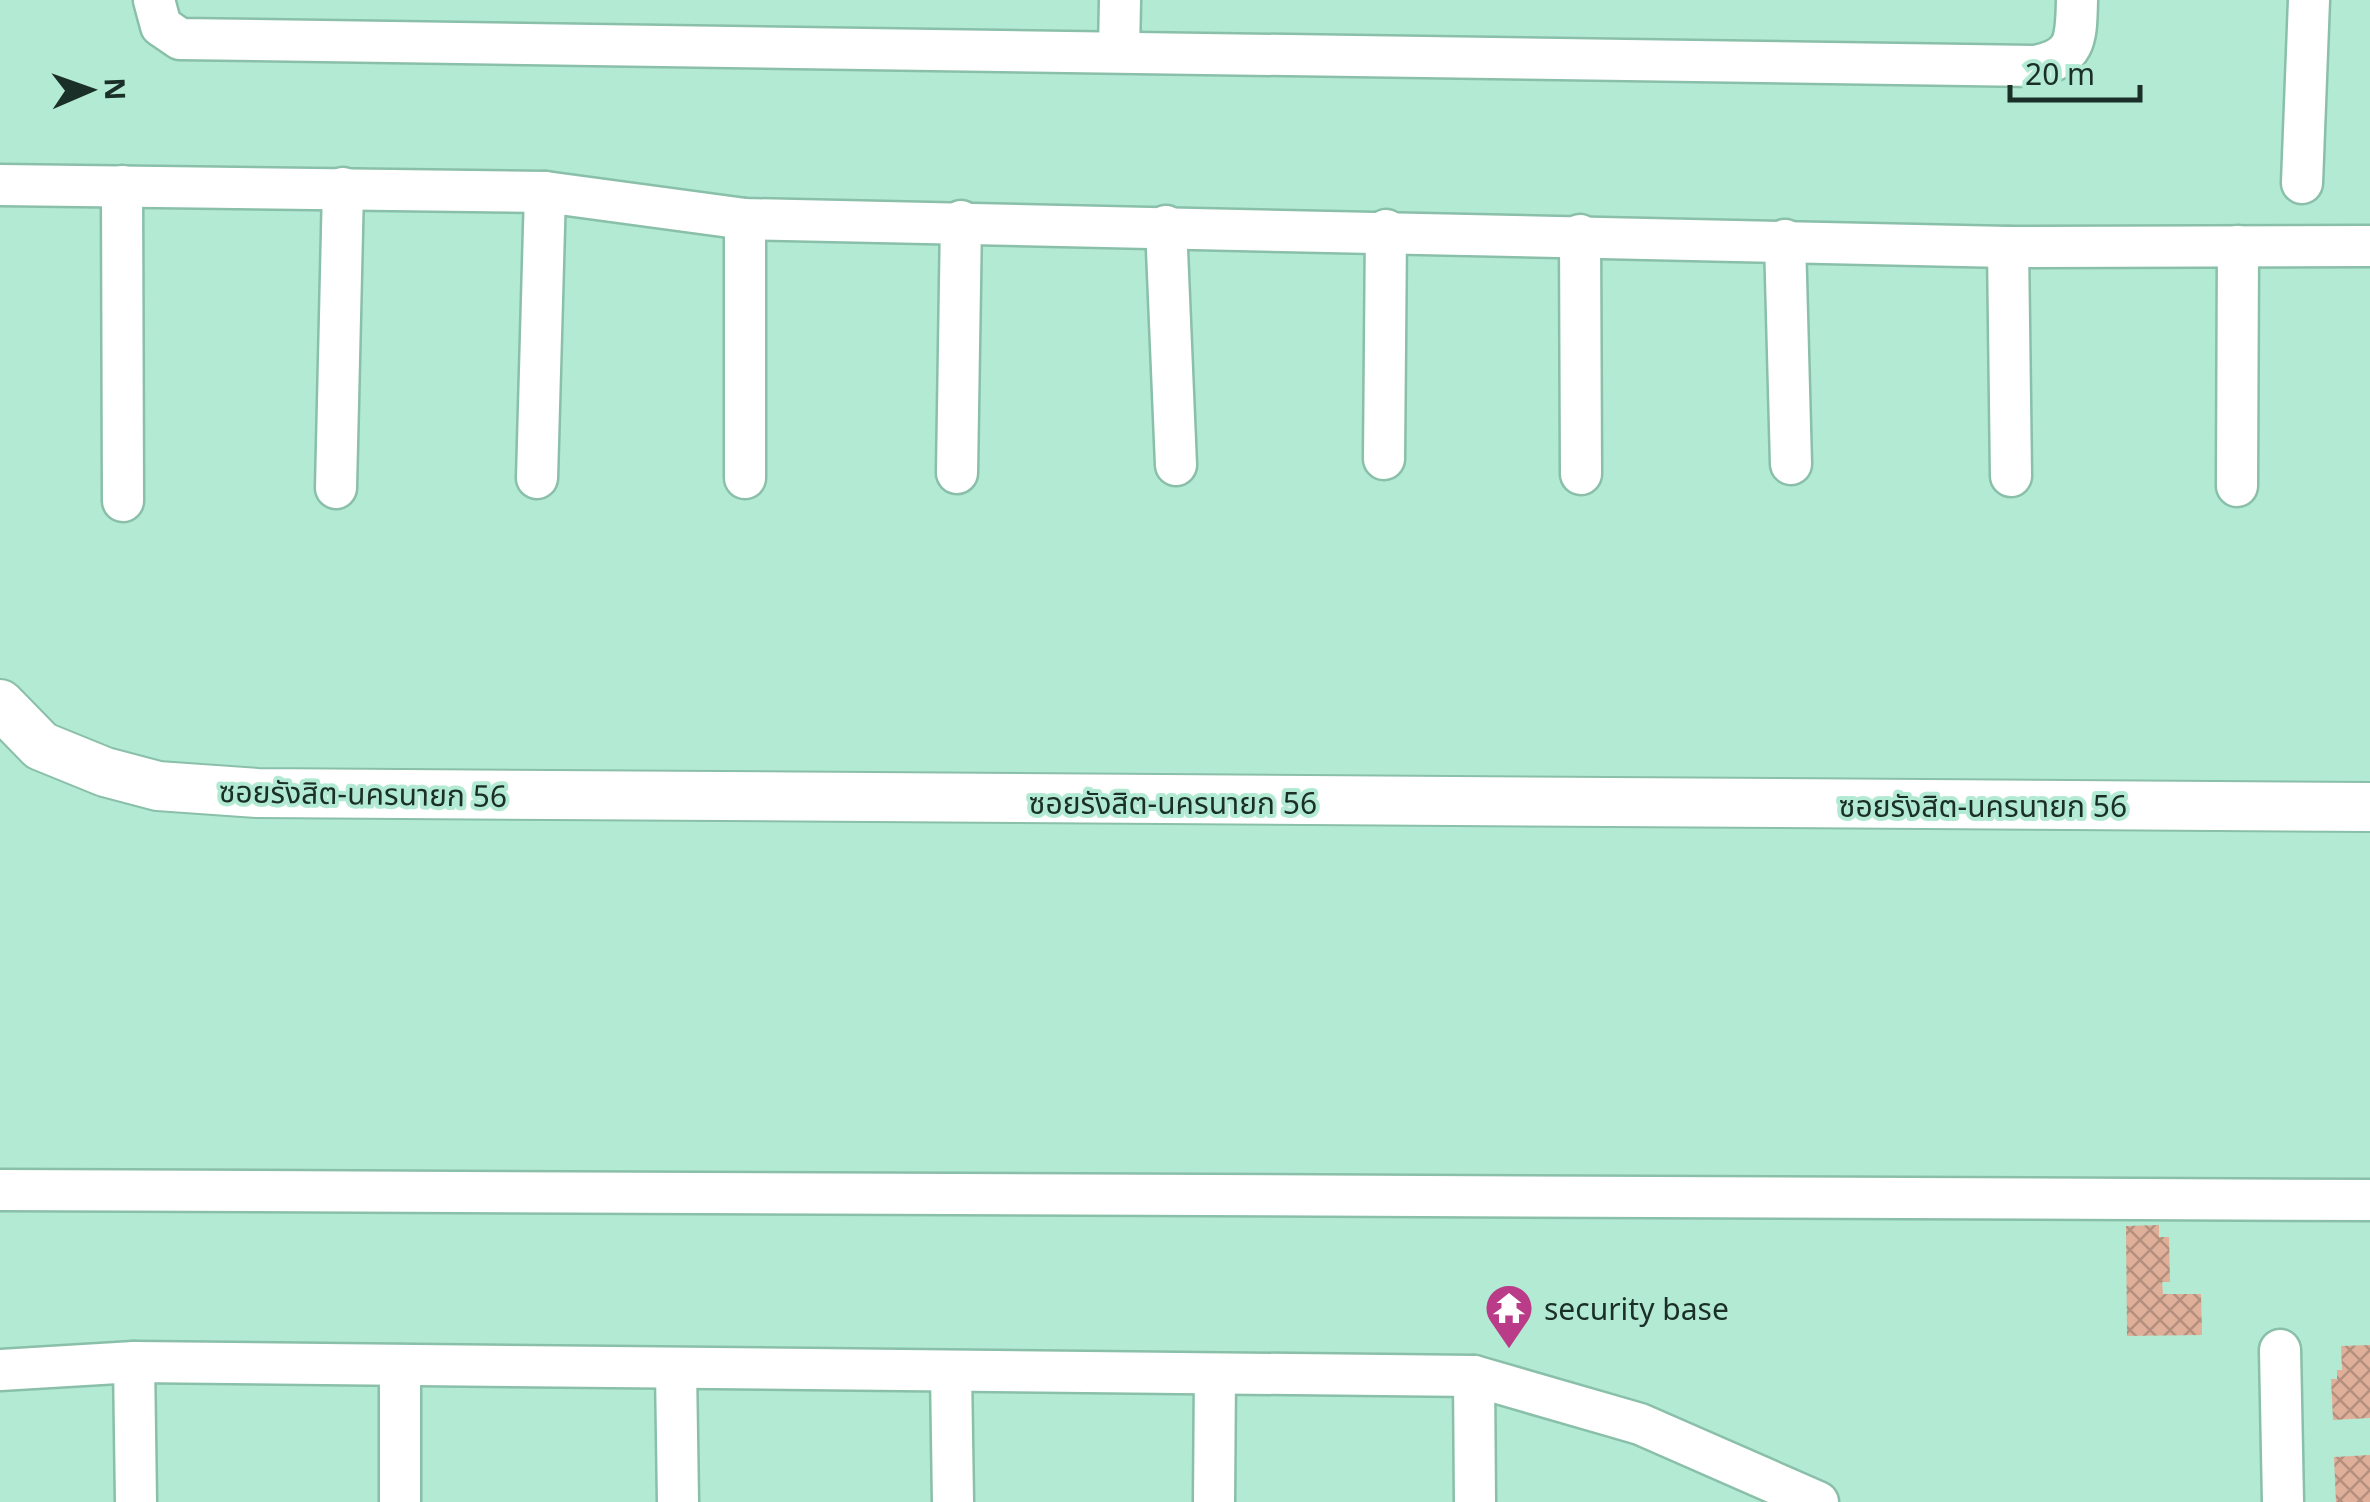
<svg xmlns="http://www.w3.org/2000/svg" width="2370" height="1502" font-family="'Noto Sans','Noto Sans Thai',sans-serif">
	<defs>
		<pattern id="building-cross-hatch" width="8" height="8" patternUnits="userSpaceOnUse" patternTransform="scale(2.5)"><rect width="8" height="8" fill="#dfaf99"/><path d="M0 0l8 8M0 8l8-8" fill="none" stroke="#b48f7d"/></pattern>
	</defs>
	<rect width="100%" height="100%" fill="#b3ead3"/>
	<g fill="url(#building-cross-hatch)">
		<path d="M2159,1225v12h10l1,45h-8l1,12h38l1,41 -75,1 -1,-110z"/>
		<path d="M2370,1345v73l-37,2 -2,-41h6v-9h5l-1,-24z"/>
		<path d="M2370,1455v47h-34l-2,-45z"/>
	</g>
	<g fill="none" stroke-linecap="round" stroke-linejoin="round">
		<g stroke="#8abfa9" stroke-width="45">
			<g id="minor">
				<path d="M154,0l7,26 19,13 1855,27c42,-8 41,-27 42,-66"/>
				<path d="M1119,51l1,-51"/>
				<path d="M2302,183l7,-183"/>
				<path d="M0,185l545,7 200,27 1263,28 362,-1"/>
				<path d="M122,186l1,315"/>
				<path d="M745,219v259"/>
				<path d="M1166,226l10,239"/>
				<path d="M1580,235l1,239"/>
				<path d="M1785,240l6,224"/>
				<path d="M2008,247l3,229"/>
				<path d="M1384,459l2,-229"/>
				<path d="M957,473l4,-252"/>
				<path d="M537,478l8,-286"/>
				<path d="M2237,486l1,-240"/>
				<path d="M336,488l7,-300"/>
				<path d="M0,1190l2370,10"/>
				<path d="M2280,1350l3,152"/>
				<path d="M134,1362l2,140"/>
				<path d="M400,1365v137"/>
				<path d="M676,1369l2,133"/>
				<path d="M0,1370l134,-8 1340,14 166,48 178,78"/>
				<path d="M951,1372l2,130"/>
				<path d="M1474,1376l1,126"/>
				<path d="M1214,1502l1,-128"/>
			</g>
		</g>
		<g stroke="#8abfa9" stroke-width="52">
			<path id="tertiary" d="M0,704l41,42 64,26 53,14 99,7 2113,14"/>
		</g>
		<use href="#minor" stroke="#fff" stroke-width="40"/>
		<use href="#tertiary" stroke="#fff" stroke-width="48"/>
	</g>
	<defs>
		<g id="temple-pin" transform="scale(2.5)"><path d="M0 17L-7.5 6A9.5 9.5 0 1 1 7.5 6Z" fill="#ba3c89" stroke="#b3ead3"/><path d="M0-6L5-2H3V0L6.5 2.5H4V6H1.5V3h-3V6H-4V2.5H-6.5L-3 0V-2H-5Z" fill="#fff"/></g>
	</defs>
	<g fill-rule="evenodd">
		<use href="#temple-pin" x="1509" y="1308"/>
	</g>
	<g text-anchor="middle" dominant-baseline="central" stroke-width="8" stroke-linejoin="round" paint-order="stroke">
		<g font-size="30" fill="#1a2f27" stroke="#b3ead3">
			<text transform="translate(363 793) rotate(1)">ซอยรังสิต-นครนายก 56</text>
			<text x="1173" y="802">ซอยรังสิต-นครนายก 56</text>
			<text x="1983" y="805">ซอยรังสิต-นครนายก 56</text>
		</g>
		<g font-size="30" fill="#1a2f27" stroke="#b3ead3" text-anchor="start">
			<text x="1544" y="1308">security base</text>
		</g>
	</g>
	<g transform="translate(90 90) rotate(88)" stroke="#b3ead3" stroke-width="8" paint-order="stroke">
	<path d="M0-8L18 38L0 25L-18 38Z" fill="#1a2f27"/>
	<text y="-15" font-size="28" font-weight="bold" text-anchor="middle" fill="#1a2f27">N</text>
	</g>
	<path d="M2010 85v15h130v-15" fill="none" stroke="#1a2f27" stroke-width="5"/>
	<text x="2025" y="85" font-size="30" fill="#1a2f27" stroke="#b3ead3" stroke-width="8" paint-order="stroke">20 m</text>
</svg>
